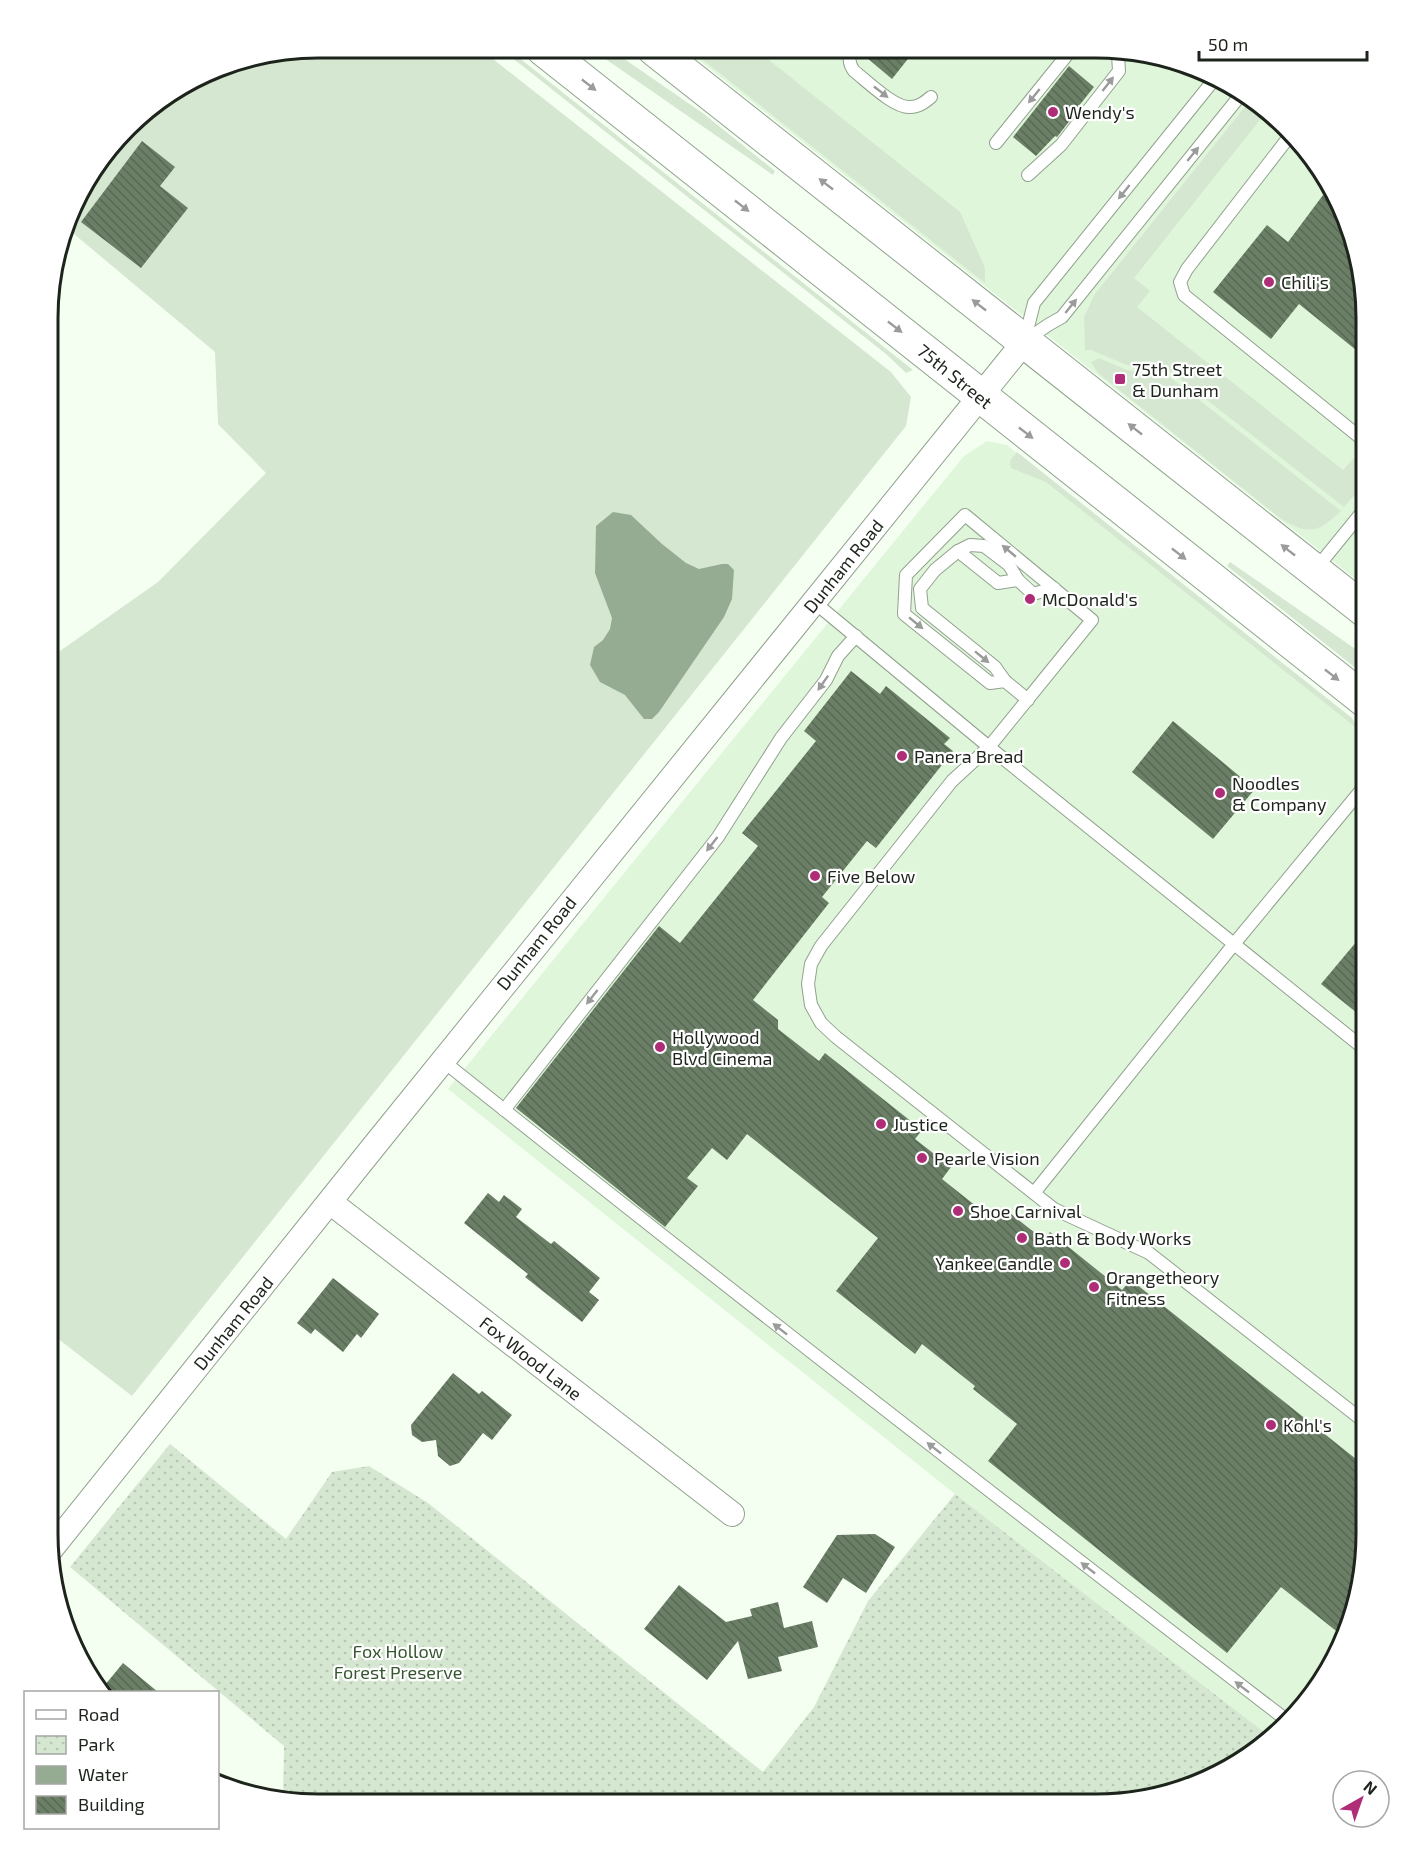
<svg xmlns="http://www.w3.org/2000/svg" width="1415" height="1853" font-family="'Exo 2',sans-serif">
	<defs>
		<pattern id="park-dots" width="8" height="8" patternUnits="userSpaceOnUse" patternTransform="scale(1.5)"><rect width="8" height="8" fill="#d5e7d1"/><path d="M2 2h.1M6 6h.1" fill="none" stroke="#b6c6b3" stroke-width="1.8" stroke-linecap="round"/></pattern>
		<pattern id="building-back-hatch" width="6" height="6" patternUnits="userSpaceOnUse" patternTransform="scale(1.5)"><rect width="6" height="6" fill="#6b7f67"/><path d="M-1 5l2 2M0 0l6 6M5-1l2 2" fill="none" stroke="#576854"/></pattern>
	</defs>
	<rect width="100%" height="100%" fill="#f4fff2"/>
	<g fill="#dff6da">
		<path d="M685,49l447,1 115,44 53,46 39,58 28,120v270z"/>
		<path d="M987,441l20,4 360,291 -1,817 -13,69 -32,63 -48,54 -318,-245 -507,-405 516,-633z"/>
	</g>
	<g fill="#d5e7d1">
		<path d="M318,48h161l412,324 20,25 -5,29 -774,970 -84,-65 2,-673 108,-76 108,-109 -48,-49 -3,-72 -147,-123 7,-20 40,-54 -4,-4 29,-36 91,-53z"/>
		<path d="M501,49h7l405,321 -7,3 -2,-2 -18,-17z"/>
		<path d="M591,49h19l94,65 71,57 -2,4z"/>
		<path d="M689,49h66l205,163 25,56v15z"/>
		<path d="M1252,98l15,13 -133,167 16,13 -13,16 206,163 11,-12c30,9 1,36 -10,49l-178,-139 -37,-2 -38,-16h-6l-1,-33 11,-23z"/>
		<path d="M1099,358l28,12 39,4 175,137c-24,23 -33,24 -61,7l-182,-145 -7,-11z"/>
		<path d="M1017,452l335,266 7,12 -313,-248 -35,-14 -1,-7z"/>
		<path d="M1367,532v54c-13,-20 -14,-34 0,-54z"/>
		<path d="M1230,562l137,95v20l-140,-111z"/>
	</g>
	<path fill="url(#park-dots)" d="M170,1444l116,95 46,-67 37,-6 59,37 335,269 51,-65 54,-106 87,-107 318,245 -56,38 -120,28 -814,-2 1,-57 -214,-179z"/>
	<path fill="#96ac92" d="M613,512l18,3 31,29 24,19 13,6 23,-5h6l6,6 -2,29 -8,18 -65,95 -7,7h-8l-19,-24 -25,-13 -10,-17 4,-18 9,-7 7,-11 2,-11 -17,-45 1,-47z"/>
	<g fill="url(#building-back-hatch)">
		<path d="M860,50h55l-23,29 -32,-27z"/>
		<path d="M1069,66l25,21 -24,30 1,2 -14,18 -2,-1 -19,20 -23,-19z"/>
		<path d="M142,141l33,26 -15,19 28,22 -47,60 -60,-46z"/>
		<path d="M1323,195l19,15 25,108v19l-11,13 -57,-46 -28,35 -58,-47 54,-67 21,17z"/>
		<path d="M851,671l29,23 6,-8 64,52 -6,6 9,7 -77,97 -9,-7 -45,56 7,6 -76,97 25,20v9l41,32 6,-8 97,77 -7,9 36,28 -9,12 54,43 10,-12 38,30 6,-8 72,58 9,-10 235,187v86l-13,69 -8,16 -64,-51 -54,66 -239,-192 29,-37 -44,-35 2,-3 -53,-42 -7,10 -79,-63 42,-53 -131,-104 -20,26 -15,-12 -25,30 11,8 -33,41 -149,-119 143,-182 21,17 78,-97 -16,-13 74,-92 -12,-10z"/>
		<path d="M1173,721l82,68 -42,50 -81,-67z"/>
		<path d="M1367,929v92l-46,-37z"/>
		<path d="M488,1193l11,9 5,-7 18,14 -6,8 35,27 3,-3 46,37 -11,14 10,8 -17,22 -57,-45 3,-3 -64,-51z"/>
		<path d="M333,1278l46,36 -18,24 -4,-4 -14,18 -28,-23 -4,5 -14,-11z"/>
		<path d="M453,1373l26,21 3,-3 30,24 -20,25 -9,-7 -24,30 -9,3 -12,-10 -2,-16 -14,2 -10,-7 -1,-10z"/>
		<path d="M875,1534l20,13 -29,46 -23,-15 -16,25 -24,-16 34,-52z"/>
		<path d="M679,1585l47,37 26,-6 -2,-7 28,-7 6,26 28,-7 6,26 -40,10 4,14 -34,8 -10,-38 -31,39 -63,-51z"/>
		<path d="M123,1663l35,29h-57l-1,-1z"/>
	</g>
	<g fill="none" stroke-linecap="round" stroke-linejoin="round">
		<g stroke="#91a18e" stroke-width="14">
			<g id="service">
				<path d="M852,50c-4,8 -3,14 2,21 13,10 40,37 56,36 9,0 15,-5 21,-10"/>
				<path d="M1292,133l-105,136 -7,13 4,13 183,148"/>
				<path d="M996,143l75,-93"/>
				<path d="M1028,175l33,-30 58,-74 -1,-16 -6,-5"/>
				<path d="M1025,339l9,-36 179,-222"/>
				<path d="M1026,340l22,-15 14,-8 181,-225"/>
				<path d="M958,551l40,32 20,-3"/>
				<path d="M1315,570l52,-64"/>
				<path d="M814,602l175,145 378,304"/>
				<path d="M1005,681l-10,-14 -73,-59 -2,-19 15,-19 23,-19 12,-6 14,1 25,19 9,15 15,14 21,-6"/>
				<path d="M1028,700l-23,-19 -15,2 -86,-69 2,-39 59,-60 127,105 -103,127 -37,34 -131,165 -10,18 -3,20 3,21 10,18 15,14 218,172 95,44 217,170"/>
				<path d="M443,1061c279,223 562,443 846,661"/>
				<path d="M504,1110l214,-273 63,-99 45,-58 12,-24 18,-20"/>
				<path d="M1034,1193l200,-249 133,-161"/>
			</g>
		</g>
		<g stroke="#91a18e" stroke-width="26">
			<g id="minor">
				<path d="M330,1202l402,312"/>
				<path d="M51,1549c323,-404 648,-807 974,-1208"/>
			</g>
		</g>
		<g stroke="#91a18e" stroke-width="35">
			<g id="secondary">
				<path d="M543,49l824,653"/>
				<path d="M654,49l713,563"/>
			</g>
		</g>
		<use href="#service" stroke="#fff" stroke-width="12"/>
		<use href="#minor" stroke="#fff" stroke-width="24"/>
		<use href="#secondary" stroke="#fff" stroke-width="33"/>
	</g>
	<defs><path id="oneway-solid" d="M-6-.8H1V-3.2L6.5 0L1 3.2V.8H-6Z" transform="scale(1.5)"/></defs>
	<g fill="#999c99">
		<use href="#oneway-solid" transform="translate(1108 84) rotate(-52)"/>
		<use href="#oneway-solid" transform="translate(589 85) rotate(38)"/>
		<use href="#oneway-solid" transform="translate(881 92) rotate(38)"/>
		<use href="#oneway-solid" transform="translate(1034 96) rotate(129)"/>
		<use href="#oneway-solid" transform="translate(1193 154) rotate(-51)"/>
		<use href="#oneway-solid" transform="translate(826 184) rotate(-142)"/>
		<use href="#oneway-solid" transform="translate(1124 192) rotate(129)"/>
		<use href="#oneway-solid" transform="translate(742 206) rotate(38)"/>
		<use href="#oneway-solid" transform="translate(979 305) rotate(-142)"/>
		<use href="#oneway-solid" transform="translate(1071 306) rotate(-51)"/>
		<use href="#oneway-solid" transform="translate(895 327) rotate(38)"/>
		<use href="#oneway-solid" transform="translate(1135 429) rotate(-142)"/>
		<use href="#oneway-solid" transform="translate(1026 433) rotate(38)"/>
		<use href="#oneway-solid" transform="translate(1288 550) rotate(-142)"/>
		<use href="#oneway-solid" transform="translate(1009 551) rotate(-140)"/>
		<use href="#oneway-solid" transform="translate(1179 554) rotate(38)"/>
		<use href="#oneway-solid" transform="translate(916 623) rotate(39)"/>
		<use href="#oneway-solid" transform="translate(982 657) rotate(39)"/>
		<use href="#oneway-solid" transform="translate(1332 675) rotate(38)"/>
		<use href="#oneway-solid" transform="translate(823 683) rotate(125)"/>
		<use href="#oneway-solid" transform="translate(712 844) rotate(128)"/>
		<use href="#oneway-solid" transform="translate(592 997) rotate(128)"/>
		<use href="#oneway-solid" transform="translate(780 1329) rotate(-142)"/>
		<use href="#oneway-solid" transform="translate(934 1448) rotate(-142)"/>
		<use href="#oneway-solid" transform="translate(1088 1568) rotate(-142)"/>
		<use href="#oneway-solid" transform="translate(1242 1687) rotate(-142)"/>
	</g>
	<g fill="#af2d77" stroke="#fff" stroke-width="2">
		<circle cx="1053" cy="112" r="6"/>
		<circle cx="1269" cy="282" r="6"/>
		<rect x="1114" y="373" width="12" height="12" rx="3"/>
		<circle cx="1030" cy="599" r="6"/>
		<circle cx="902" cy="756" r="6"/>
		<circle cx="1220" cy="793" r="6"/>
		<circle cx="815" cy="876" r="6"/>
		<circle cx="660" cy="1047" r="6"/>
		<circle cx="881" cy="1124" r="6"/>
		<circle cx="922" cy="1158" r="6"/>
		<circle cx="958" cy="1211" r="6"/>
		<circle cx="1022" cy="1238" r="6"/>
		<circle cx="1065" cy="1263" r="6"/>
		<circle cx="1094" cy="1287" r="6"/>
		<circle cx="1271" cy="1425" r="6"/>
	</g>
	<g text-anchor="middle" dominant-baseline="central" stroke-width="4.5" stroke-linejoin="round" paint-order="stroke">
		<g font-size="18" fill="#1d241c" stroke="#fff" text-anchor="start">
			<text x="1065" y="112">Wendy's</text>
			<text x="1281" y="282">Chili's</text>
			<text x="1132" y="369">75th Street<tspan x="1132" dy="21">&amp; Dunham</tspan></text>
			<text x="1042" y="599">McDonald's</text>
			<text x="914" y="756">Panera Bread</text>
			<text x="1232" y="783">Noodles<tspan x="1232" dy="21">&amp; Company</tspan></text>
			<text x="827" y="876">Five Below</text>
			<text x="672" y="1037">Hollywood<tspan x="672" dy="21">Blvd Cinema</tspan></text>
			<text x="893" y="1124">Justice</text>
			<text x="934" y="1158">Pearle Vision</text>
			<text x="970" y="1211">Shoe Carnival</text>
			<text x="1034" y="1238">Bath &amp; Body Works</text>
			<text x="1053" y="1263" text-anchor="end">Yankee Candle</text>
			<text x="1106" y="1277">Orangetheory<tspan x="1106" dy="21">Fitness</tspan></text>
			<text x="1283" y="1425">Kohl's</text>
		</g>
		<g font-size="18" fill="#1d241c" stroke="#fff">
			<text transform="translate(955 376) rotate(39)">75th Street</text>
			<text transform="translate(843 566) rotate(-51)">Dunham Road</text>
			<text transform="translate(536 943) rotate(-51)">Dunham Road</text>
			<text transform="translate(233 1323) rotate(-51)">Dunham Road</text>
			<text transform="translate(531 1358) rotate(38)">Fox Wood Lane</text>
		</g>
		<g font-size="18" fill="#35562f" stroke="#fff">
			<text x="398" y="1651">Fox Hollow<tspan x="398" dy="21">Forest Preserve</tspan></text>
		</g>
	</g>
	<path d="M0 0H1415V1853H0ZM318 58H1096A260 260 0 0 1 1356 318V1534A260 260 0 0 1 1096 1794H318A260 260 0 0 1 58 1534V318A260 260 0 0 1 318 58Z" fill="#fff" fill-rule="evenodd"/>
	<path fill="none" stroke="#1d241c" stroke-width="3" d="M318 58H1096A260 260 0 0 1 1356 318V1534A260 260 0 0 1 1096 1794H318A260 260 0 0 1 58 1534V318A260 260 0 0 1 318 58Z"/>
	<rect x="24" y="1691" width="195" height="138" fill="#ffffff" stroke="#a5a7a4" stroke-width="1.5"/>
	<rect x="36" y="1710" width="30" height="9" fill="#ffffff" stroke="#a5a7a4" stroke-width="1.5"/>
	<text x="78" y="1721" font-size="18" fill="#1d241c">Road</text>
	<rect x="36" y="1736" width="30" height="18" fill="url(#park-dots)" stroke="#a5a7a4" stroke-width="1.5"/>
	<text x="78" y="1751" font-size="18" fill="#1d241c">Park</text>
	<rect x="36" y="1766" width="30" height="18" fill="#96ac92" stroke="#a5a7a4" stroke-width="1.5"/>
	<text x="78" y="1781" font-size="18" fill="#1d241c">Water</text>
	<rect x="36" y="1796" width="30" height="18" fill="url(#building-back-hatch)" stroke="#a5a7a4" stroke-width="1.5"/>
	<text x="78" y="1811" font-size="18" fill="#1d241c">Building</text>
	<g transform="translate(1361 1799) rotate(40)"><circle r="28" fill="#ffffff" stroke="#a5a7a4" stroke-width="1.5"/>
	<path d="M0-4.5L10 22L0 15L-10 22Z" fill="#af2d77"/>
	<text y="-9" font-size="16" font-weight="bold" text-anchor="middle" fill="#1d241c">N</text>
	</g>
	<path d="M1199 51v9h168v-9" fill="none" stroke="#1d241c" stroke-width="3"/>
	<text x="1208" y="51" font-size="18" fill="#1d241c" stroke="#ffffff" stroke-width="4.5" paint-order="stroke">50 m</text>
</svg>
